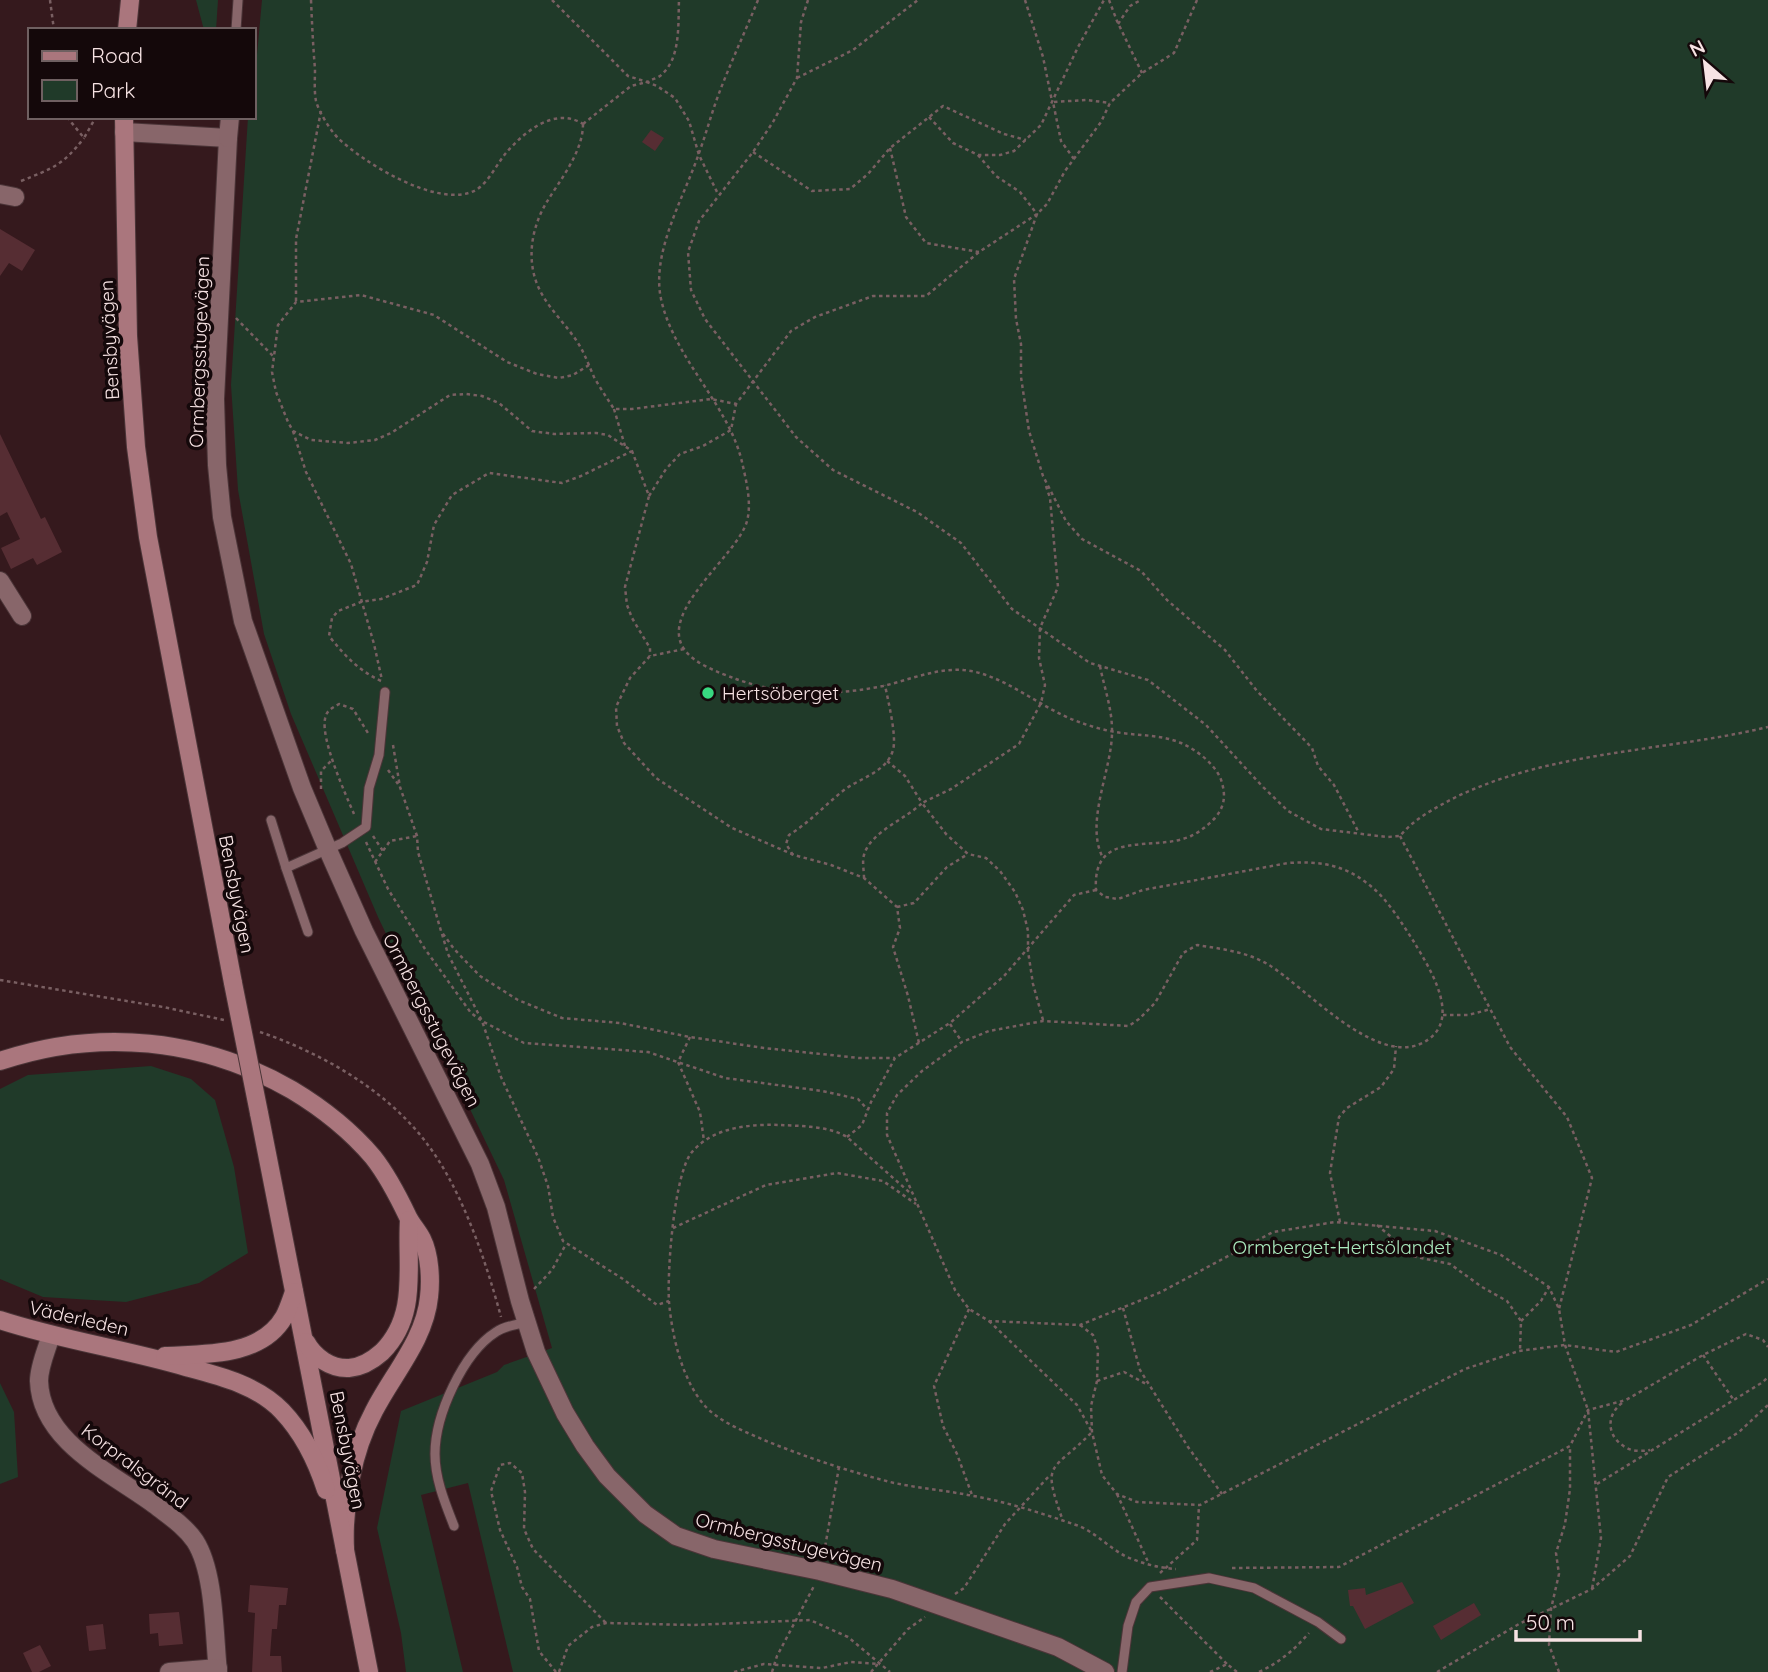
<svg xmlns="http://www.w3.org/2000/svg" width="1768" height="1672" font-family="Quicksand,sans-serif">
	<rect width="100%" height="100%" fill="#35191d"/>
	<g fill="#203a29">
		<path d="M196,0h22l-2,30h-12z"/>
		<path d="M262,0h1506v1672h-1255l-45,-189 -47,12 42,177h-57l-5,-39 -24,-105 24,-117 96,-39 7,-7 48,-17 -48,-168 -126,-263 -87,-203 -27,-80 -26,-144 -7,-105 17,-268h6v-63l3,1z"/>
		<path d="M151,1066l40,13 24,21 19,67 14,86 -49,30 -73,19 -83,-5 -43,-18v-190l28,-14z"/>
		<path d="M0,1383l14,29 4,65 -18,7z"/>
	</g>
	<g fill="#562d33">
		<path d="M651,130l13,8 -9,13 -13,-9z"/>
		<path d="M0,229l35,21 -13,21 -13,-8 -9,13z"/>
		<path d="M0,434l41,85 4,-2 17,35 -25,13 -4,-7 -22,11 -10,-21 19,-9 -13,-27 -7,4z"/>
		<path d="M1402,1582l12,21 -49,26 -12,-23h-3l-2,-16 17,-2 1,7z"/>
		<path d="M250,1585l38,3 -2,17h-7l-2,24h-5l-2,27h11l1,16h-30l3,-59 -7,-1z"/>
		<path d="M1474,1603l7,12 -40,25 -8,-14z"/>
		<path d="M179,1612l4,32 -24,2 -1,-13 -8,1 -1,-20z"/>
		<path d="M103,1624l3,25 -17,2 -3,-25z"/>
		<path d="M40,1645l11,21 -12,6h-7l-9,-19z"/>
	</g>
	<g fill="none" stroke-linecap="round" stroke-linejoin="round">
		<g stroke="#4b3538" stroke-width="11">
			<g id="lane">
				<path d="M236,30l2,-30"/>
				<path d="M271,820l15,48 56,-25 24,-16 3,-39 10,-33 6,-63"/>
				<path d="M286,868l22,64"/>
				<path d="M454,1526c-9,-23 -19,-47 -19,-72 0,-39 28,-101 61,-122 8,-6 20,-7 30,-10"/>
				<path d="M1122,1672l6,-46 8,-24 14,-15 59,-9 45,10 64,34 23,17"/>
			</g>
		</g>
		<g stroke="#4b3538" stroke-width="20">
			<g id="street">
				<path d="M124,132l104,6 -13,261 2,66 5,52 21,104 59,167 26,62 36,81 116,233 16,43 24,94 16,51 29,61 20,33 22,30 38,38 31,22 38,13 106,22 72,18 166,58 47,25"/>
				<path d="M228,138l2,-21"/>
				<path d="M0,194l15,3"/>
				<path d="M0,581l22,35"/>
				<path d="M51,1335c-4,14 -12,31 -12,46 2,61 73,92 116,124 14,11 30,21 40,36 20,31 19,94 23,131"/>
				<path d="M169,1672l49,-4"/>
			</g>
		</g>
		<g stroke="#4b3538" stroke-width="20">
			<g id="secondary">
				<path d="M127,30l3,-30"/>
				<path d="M124,117l4,219 8,111 12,90 85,446"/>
				<path d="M0,1061c98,-33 202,-23 292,29 30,18 58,40 81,67 15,19 25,39 35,60 4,8 10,14 14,22 8,16 9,41 7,58 -4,42 -36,77 -55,114 -22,41 -31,93 -29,139"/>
				<path d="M259,1113l110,559"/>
				<path d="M0,1320c61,20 125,29 186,47 34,9 71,18 96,44 20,21 35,51 44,79"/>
				<path d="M306,1342c8,15 25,27 43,26 13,-1 24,-8 33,-16 37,-37 24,-86 27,-132"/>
				<path d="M165,1356c39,-2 96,1 119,-39 4,-7 7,-17 10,-25"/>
			</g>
		</g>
		<g stroke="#795f62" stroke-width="2.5" stroke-dasharray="3.5 3.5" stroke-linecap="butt">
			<path d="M50,0l4,30"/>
			<path d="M311,0c1,23 2,46 4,69 0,10 -1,22 1,32 3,11 14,29 22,37 26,25 101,72 138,52 13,-8 20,-25 30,-37 18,-21 49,-47 77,-29"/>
			<path d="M552,0l76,76 19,6c5,-3 12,-4 15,-8 19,-16 16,-52 17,-74"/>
			<path d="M758,0c-13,32 -28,64 -40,96 -7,19 -12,38 -19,57 -15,45 -50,102 -37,150 14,57 67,103 80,159 4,18 10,41 5,59 -9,34 -89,90 -63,128 10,15 36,24 52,30 47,17 98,17 147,7 26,-6 53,-18 80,-16 40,3 78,39 116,52 11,4 24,8 36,10 22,4 45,2 66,11 16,7 37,23 41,40 4,14 2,24 -7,35 -7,7 -15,14 -24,18 -37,17 -99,-9 -95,54l9,7 13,2 25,-9 145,-27c30,-2 55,1 80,21 19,14 33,38 46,58 16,27 52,82 6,102 -47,20 -115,-57 -151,-79 -21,-13 -47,-16 -72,-20l-14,8 -28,50 -16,16 -10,7 -86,-5 -54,10 -27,11 -40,29 -25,24 -10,18v22l68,155 14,19 20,12 91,4 81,-33 112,-60 62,-10 100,9 66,24 48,32 10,22 6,36 23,65 13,128 -9,51"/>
			<path d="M808,0l-7,22 -4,56 -24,44 -20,30 -54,69 -11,31 3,38 14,29 91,118 37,33 84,42 44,31 51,66 78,54 58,17 58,45 56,61 26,25 33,18 66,8 13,-1c15,-18 35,-28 56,-39 98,-47 208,-45 312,-70"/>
			<path d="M1025,0l18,57 9,44"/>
			<path d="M1109,0l8,21 25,52"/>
			<path d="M1197,0l-23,53 -32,20 -32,30 -9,19 -36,49 -18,33 -10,10 -23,65 2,40 5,25v33l8,54 14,45 23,45 16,18 59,32 26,29 58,50 32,41 55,57 6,18 16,19 25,48"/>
			<path d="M1118,24l12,-18 11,-6"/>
			<path d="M797,78l56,-28 65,-50"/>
			<path d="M67,117l17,21 12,-21"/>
			<path d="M929,117l24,26 25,12h22l14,-4 27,-26 37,-78 26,-47"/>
			<path d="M583,124c0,29 -24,57 -38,81 -16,29 -19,63 -2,91 10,17 25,31 35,47 7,11 11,23 16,34 6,11 13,21 20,32h18l79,-10 25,5 55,-73 24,-14 58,-21h53l53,-44 58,-38 -17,-22 -24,-16 -18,-21"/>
			<path d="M583,124l48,-38 16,-4 10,4 18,12 14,23 10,34 19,39"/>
			<path d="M890,148l16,69 20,26 53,9"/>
			<path d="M753,152l59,39 38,-2 18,-15 22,-26 53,-42 61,28 22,6"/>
			<path d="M1074,159l-13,-18 -8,-39 34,-2 23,3"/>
			<path d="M21,181c32,-13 41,-15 63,-43"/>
			<path d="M296,301v-62l25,-128"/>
			<path d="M236,318l37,38"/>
			<path d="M589,365l-16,10 -14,3 -22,-4 -30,-12 -73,-47 -73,-20 -65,7 -18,23 -6,47 4,20 12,30 5,9 18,9 37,3 27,-3 16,-7 59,-38 16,-1 16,2 17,7 33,28 22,3 42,-1 12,2 24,16 17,45 -24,91 2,18 5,13 18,30v8"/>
			<path d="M614,409l11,37"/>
			<path d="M293,431l13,41 45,92 23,80 8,36"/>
			<path d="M649,496l17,-27 14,-15 23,-8 28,-16 5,-26"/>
			<path d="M684,649l-34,7 -20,22 -14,29 1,19 7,17 32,35 76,50 62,27 37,10 33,13 33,29 3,21 -7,19 15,49 11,47"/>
			<path d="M1100,666c4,21 12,42 12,64 1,38 -28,92 -9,128"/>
			<path d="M381,681c-23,-11 -36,-25 -52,-45l3,-18 6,-7 23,-9 20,-3 36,-14 10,-23 7,-37 18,-30 37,-22 73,10 19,-7 51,-25"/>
			<path d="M393,745l7,42 17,49 1,16 23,79 13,18 26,27 38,24 44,18 58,5 70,14 74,11 95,10h36"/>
			<path d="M388,770l10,14"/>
			<path d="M321,789v-18l12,-12"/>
			<path d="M354,814c-9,-21 -33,-74 -29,-95 1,-8 7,-11 14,-15l14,5 15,24"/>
			<path d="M373,836l10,15"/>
			<path d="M1400,836l110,211 57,70 25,61 -33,131"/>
			<path d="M366,842l22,47 37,60 46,64 11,8 42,22 124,9 77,26 97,13 36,8 10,11"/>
			<path d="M793,855l-7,-11 3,-9c21,-13 36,-30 55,-45 16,-12 43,-18 49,-40 4,-14 -5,-49 -8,-65"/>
			<path d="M375,862l15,-21 27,-5"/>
			<path d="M864,878c0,-7 -2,-17 0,-23 6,-23 42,-36 58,-52l-17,-27 -18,-15"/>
			<path d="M897,907l17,-4 33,-36 21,-13"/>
			<path d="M442,934l6,20 34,67 19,56 37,80 10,29 5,31 10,24 60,38 34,26 12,-4"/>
			<path d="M0,980l163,27 61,13"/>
			<path d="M1443,1015h25l23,-6"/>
			<path d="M1043,1020l-10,-36 -5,-33v-20l-5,-21 -8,-18 -15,-21 -14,-13 -18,-4 -22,-20 -24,-31 29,-14 68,-45 22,-41 4,-18 -6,-27 1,-30 18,-41 -8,-89 -4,-12"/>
			<path d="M950,1024l12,18"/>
			<path d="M260,1032c59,20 121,55 161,104 39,47 64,122 80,181"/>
			<path d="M690,1037l-12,25 22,50 4,29"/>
			<path d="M847,1137l15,-12 9,-23 24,-44 55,-35 54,-47 70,-81 22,-5"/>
			<path d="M909,1192l-62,-55c-18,-11 -46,-11 -67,-12 -30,-1 -67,2 -88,27 -18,21 -25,120 -23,150 3,34 13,78 36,104 16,17 39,25 59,34 41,17 84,31 126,42 26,6 53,8 78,13 36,6 73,18 108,30 18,6 32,22 49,31 15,7 34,12 51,13"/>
			<path d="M1340,1222l-10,-49 9,-56 8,-9 34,-21 13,-18 2,-23"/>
			<path d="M1377,1225l19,16 11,14 43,9 32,23 25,14 14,20 -1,29"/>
			<path d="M673,1228l93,-43 71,-12 46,8 33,23"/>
			<path d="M534,1289l18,-19 14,-26"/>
			<path d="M1123,1308l17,62 48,77 34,47"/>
			<path d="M969,1309l-35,77 9,40 14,28 15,41"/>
			<path d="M989,1321l88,84 15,27c-41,42 -51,27 -29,89"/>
			<path d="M1521,1321l20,-20 8,-14"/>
			<path d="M1080,1325l13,10 5,14 -1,32 -6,25 1,26 10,43 15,19 20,8 63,3 265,-136 54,-18 46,-6 51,7 75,-27 77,-46"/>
			<path d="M1703,1355l30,44"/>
			<path d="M1097,1381l27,-9 24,13"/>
			<path d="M1622,1403c-17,13 -15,35 5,45 7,4 16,3 23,2"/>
			<path d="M1597,1484l166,-102 5,-5"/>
			<path d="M1117,1494l32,70"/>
			<path d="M824,1553l15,-86"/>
			<path d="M1232,1568l107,-1 231,-121 18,-36 38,-10 77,-45 43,-21 17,6 5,7"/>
			<path d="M1160,1573l37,-33 2,-34"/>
			<path d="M955,1594l9,-6 41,-64 45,-49"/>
			<path d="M1160,1597l67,67"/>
			<path d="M556,1672l-17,-21 -9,-52 -8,-12 -5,-20 -17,-37 -9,-39 9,-26 10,-2 12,10 3,19 -1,37 9,20 73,74"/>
			<path d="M559,1672l9,-26 24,-19 14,-4 87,2 117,-5 38,17 42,35"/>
			<path d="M734,1672l30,-8 58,4 29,-6 29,2"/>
			<path d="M772,1672l5,-16 37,-70"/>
			<path d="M871,1672l37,-43 17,-12"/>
			<path d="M1210,1672l17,-8 10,8"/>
			<path d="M1259,1672c21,-10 35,-22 50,-39"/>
			<path d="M1437,1672l82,-48 73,-35 38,-33 38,-79 71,-45 29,-27"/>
			<path d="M1559,1672l-10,-27 2,-36 8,-35 -3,-21 9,-29 5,-35v-43"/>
		</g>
		<use href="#lane" stroke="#88666a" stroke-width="9"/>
		<use href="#street" stroke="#88666a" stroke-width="18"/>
		<use href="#secondary" stroke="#aa767d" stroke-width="18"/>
		<g stroke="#4b3538" stroke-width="20" stroke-linecap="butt">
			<path id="secondary-bridge" d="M233,983l26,130"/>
		</g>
		<use href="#secondary-bridge" stroke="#aa767d" stroke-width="18"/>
	</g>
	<circle fill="#38d880" stroke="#14080a" stroke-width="2.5" cx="708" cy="693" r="7"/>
	<g text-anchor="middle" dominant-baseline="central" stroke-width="7" stroke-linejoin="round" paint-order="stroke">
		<g font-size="19" fill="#f7e3e4" stroke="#14080a">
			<text transform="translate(109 340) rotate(-93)">Bensbyvägen</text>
			<text transform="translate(199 352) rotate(-88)">Ormbergsstugevägen</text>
			<text transform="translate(237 894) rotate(79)">Bensbyvägen</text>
			<text transform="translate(432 1020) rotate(63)">Ormbergsstugevägen</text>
			<text transform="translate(79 1318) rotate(13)">Väderleden</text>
			<text transform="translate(348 1450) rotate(79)">Bensbyvägen</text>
			<text transform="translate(135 1466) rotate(37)">Korpralsgränd</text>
			<text transform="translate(789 1542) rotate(14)">Ormbergsstugevägen</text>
		</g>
		<g font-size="19" fill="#f7e3e4" stroke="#14080a" text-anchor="start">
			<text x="722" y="693">Hertsöberget</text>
		</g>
		<g font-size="19" fill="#abecbf" stroke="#14080a">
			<text x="1342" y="1247">Ormberget-Hertsölandet</text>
		</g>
	</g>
	<rect x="28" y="28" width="228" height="91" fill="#14080a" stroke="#6f6061" stroke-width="2"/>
	<rect x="42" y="51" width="35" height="10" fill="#aa767d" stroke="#6f6061" stroke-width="2"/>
	<text x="91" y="63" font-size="21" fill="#f7e3e4">Road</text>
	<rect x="42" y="80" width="35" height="21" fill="#203a29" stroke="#6f6061" stroke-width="2"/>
	<text x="91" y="98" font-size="21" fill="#f7e3e4">Park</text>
	<g transform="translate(1705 63) rotate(332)" stroke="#14080a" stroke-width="5" paint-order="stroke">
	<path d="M0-5L12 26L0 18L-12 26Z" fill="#f7e3e4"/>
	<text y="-10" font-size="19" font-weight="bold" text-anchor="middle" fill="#f7e3e4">N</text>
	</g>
	<path d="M1516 1630v10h124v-10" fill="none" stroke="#f7e3e4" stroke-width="3.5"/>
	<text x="1526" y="1630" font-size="21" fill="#f7e3e4" stroke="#14080a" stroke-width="5" paint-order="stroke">50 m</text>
</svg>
